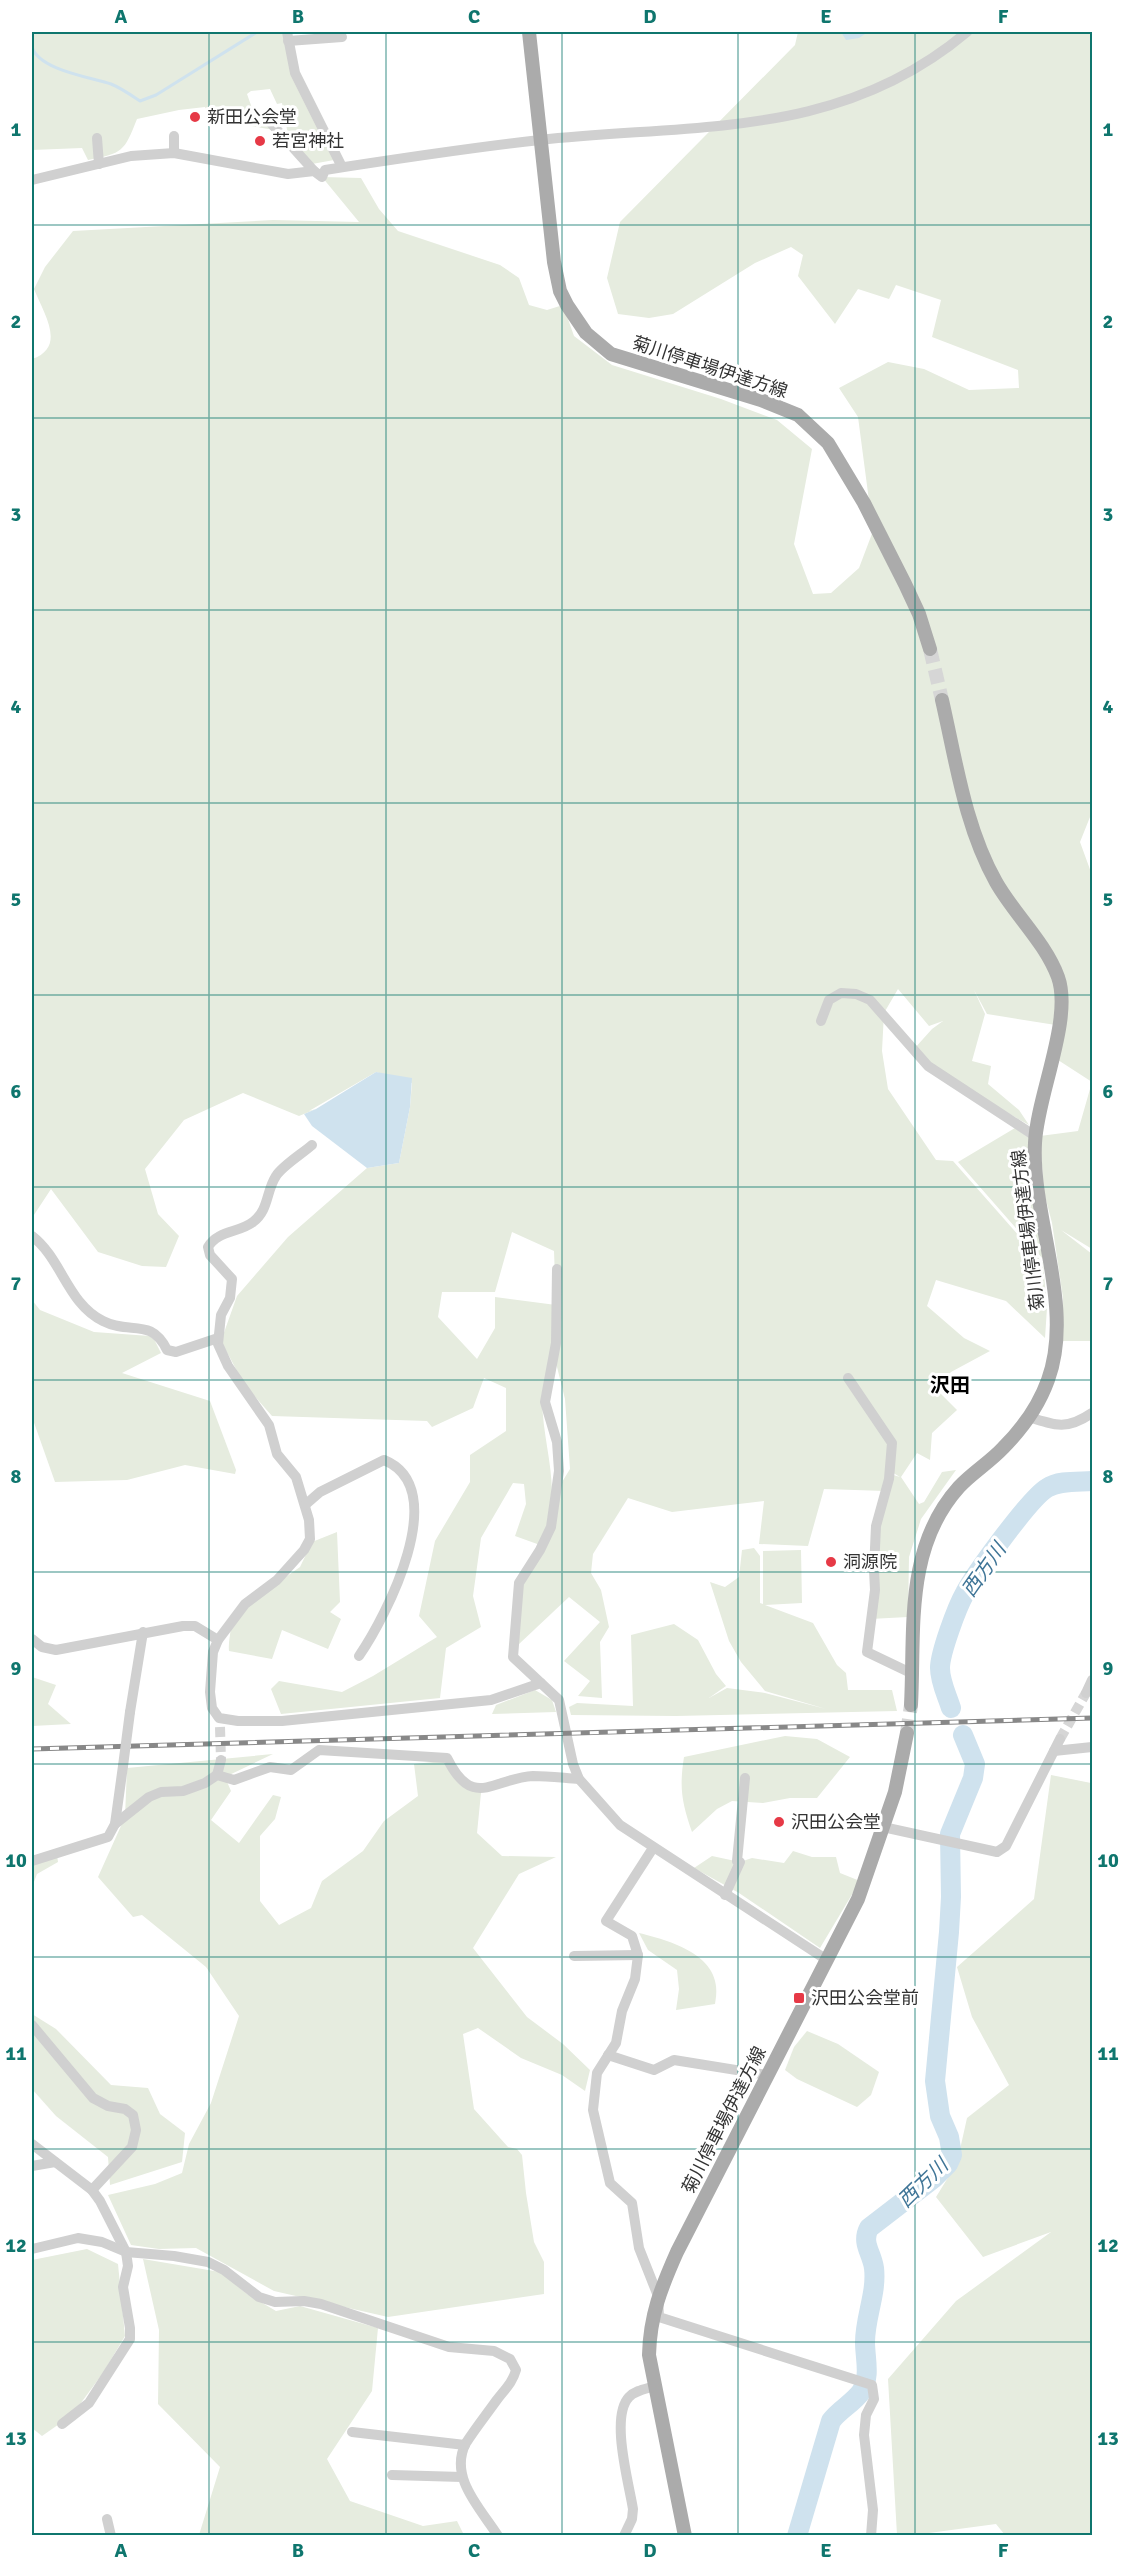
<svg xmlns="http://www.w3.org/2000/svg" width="1124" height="2567" font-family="Signika,'Noto Sans JP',sans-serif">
	<rect width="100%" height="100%" fill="#fff"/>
	<g fill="#e6ecdf" fill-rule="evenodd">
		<path d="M32,32h255l2,19 45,109 -22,4 -23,-24 -7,-37 -5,1 -7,-15 -19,2 -4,3 6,17 21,19 -63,-11 -6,-12 -26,3 -42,9c-13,33 -14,34 -49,41l-6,-12 -50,2z"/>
		<path d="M798,32h294v780l-12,30 12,33v374l-31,-19 31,24v87h-31l2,-43 -11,-75 -8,-31 -4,-56 38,-5 14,-49 -34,-22 4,-34 -75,-12 -13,-24 11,24 -13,47 19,5 -3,18 31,26 10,15 -78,-44 -37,-32 18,-20 11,-8 -14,5 -31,-37 -14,24 -2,38 6,38 48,71 17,1 90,102 4,45 -2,30 -39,-37 -70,-21 -9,26 37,32 26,13 -39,21 -15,17 21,21 -25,23 -2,27 -13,-7 -16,24 18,27 5,-2 18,-30 14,-2 -35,49 -12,38 -1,60 -38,2 7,-94 13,-51 10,3 -10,-6 -5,20 -61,-2 -16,57 -49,-2 5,-43 -92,11 -44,-14 -35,56 -2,19 10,17 8,37 -9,15 2,56 -24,-2 12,-15 -26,-20 36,-39 -31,-25 -51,48 4,-62 22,-31 15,-65 11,-18 -5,-70 -10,-40c-4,12 -13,28 -13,40 1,54 23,93 -2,146l-25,-9 11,-32 -2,-20 -11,-1 -32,55 -8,58 8,31 -35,21 -6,50 -159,16 -10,-25 8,-8 63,11 31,-16 64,-39 -18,-21 16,-75 35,-59v-27l36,-24v-43l-22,-10 -11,30 -41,19 -5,-6 -155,-5 -28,-32 -23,-43 16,-45 51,-59 79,-69 32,-5 11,-56 2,-24 -36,-11 -67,39 7,-2 -17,7 -56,-23 -59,27 -39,49 13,45 21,22 -13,31 -24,-1 -44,-14 -47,-63 -19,29v-859c35,-12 12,-45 2,-70l11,-22 28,-36 200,-11 86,2 -37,-45 39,1 18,31 19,22 102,34 19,13 10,27 18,5 16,-5 11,31 38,29 109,34 56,21 35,29 -18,95 19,50 18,-1 28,-25 14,-37 -15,-114 -19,-29 49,-26 36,7 45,21 50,-2 -1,-18 -86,-33 9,-37 -45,-15 -7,14 -31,-10 -23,35 -37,-48 5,-21 -12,-8 -36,16 -82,51 -24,4 -31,-4 -11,-36 13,-56 175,-177zM512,1232l42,19 2,54 -61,-8v31l-18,31 -39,-42 4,-25h53z"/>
		<path d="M1015,1128l16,11 -2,21 14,99 -85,-97z"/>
		<path d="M32,1300l8,10 54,22 56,4 5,5 6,12 -39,20 88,28 26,69 -1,4 -50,-9 -58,15 -72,2 -23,-65z"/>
		<path d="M337,1532l3,70 -10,10 11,7 -13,30 -46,-19 -10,29 -43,-8c-1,-10 2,-17 2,-27l22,-24 47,-33 12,-25z"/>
		<path d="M754,1548l6,8v47l3,1v-53l38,-1 1,53 -37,2 48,18 24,42 9,8 2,17h44l5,21 -221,5 -105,-1 -2,-8 8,-4 56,3 -2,-71 43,-11 24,16 18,34 10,12 -17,12 18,-10 38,5 61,16 -61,-18 -24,-29 -12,-21 -19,-59 15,5 14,-10 3,-27z"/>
		<path d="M32,1677l24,8 -8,19 23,20 -39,2z"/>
		<path d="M535,1690l17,10 4,12 -64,2 4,-9z"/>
		<path d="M785,1736l32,3 33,18 -33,41h-27l-27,5 -31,-2 -15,8 -25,23c-10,-29 -13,-44 -8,-75z"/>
		<path d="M273,1754l-48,23 6,14 -20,29 28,23 34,-48 8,2 -6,22 -15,17v65l19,24 32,-17 11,-27 41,-30 21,-30 34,-25 -4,-32 29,-3 15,22 23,10 -4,40 25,23 54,1 -37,17 -46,74 54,69 36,27 27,26 -5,21 -23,-16 -41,-17 -43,-30 -15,6 11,75 34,38 9,2 5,6 4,38 8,49 10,20v32l-156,23 -114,-26 -78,-43 -37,1 -28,-4 -23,-50 47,-11 27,-11 7,-29 22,-41 28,-87 -33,-49 -64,-52 -9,2 -35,-40 27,-60 2,-49z"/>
		<path d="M1051,1775l40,8 1,-2v754h-87l-9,-11 -82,11h-17l-9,-156 68,-78 95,-69 -68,25 -47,-60 21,-34 10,-45 42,-33 -37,-68 -15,-50 77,-68z"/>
		<path d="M793,1851l19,6h24l4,16 20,8 -40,67 -81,-55 -45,-25 18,-12 28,6 12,-4 32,5z"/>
		<path d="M57,1855l1,7 -21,12 -5,13v-21l10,-7z"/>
		<path d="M639,1933c36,9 87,24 76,71l-39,6 3,-21 -2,-19 -29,-20z"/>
		<path d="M32,2014l24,15 55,56 37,3 12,26 25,19 -3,29 -72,23 -2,-28 -52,-41 -24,-27z"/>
		<path d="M807,2031l31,13 41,28 -8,23 -14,12 -60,-28 -12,-9 9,-23z"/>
		<path d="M87,2249l31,15 7,72 -22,37 -31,42 -30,21 -10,-8v-168z"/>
		<path d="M143,2259l77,13 27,22 29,17 24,-5 78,22 -6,63 -45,68 23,42 73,25 34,-5 7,14h-265l21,-68 -62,-63 1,-74z"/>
	</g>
	<g fill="#cfe2ee">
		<path d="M841,32h27l-9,6 -13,2z"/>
		<path d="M376,1072l36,6 -2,29 -11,56 -32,5 -55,-42 -8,-12 12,-5z"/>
	</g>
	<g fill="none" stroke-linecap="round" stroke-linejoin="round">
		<path stroke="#cfe2ee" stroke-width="3" d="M32,47c7,23 58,30 79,37 10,4 20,11 29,17l16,-6 101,-63"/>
		<g stroke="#cfe2ee" stroke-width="20">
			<path d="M951,1708c-4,-13 -11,-26 -11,-40 0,-15 17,-61 25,-75 10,-19 65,-95 82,-105 12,-8 32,-6 45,-7"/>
			<path d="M797,2536l34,-115c8,-11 22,-18 30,-29 10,-16 4,-33 4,-50 0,-25 12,-49 9,-74 -2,-15 -13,-25 -5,-40l65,-50 14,-14 4,-9 -3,-18 -9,-21 -5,-35 14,-149 2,-35 -1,-63 23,-56 2,-14 -12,-29"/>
		</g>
		<g stroke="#d6d6d6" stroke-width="10" stroke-dasharray="10 5" stroke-linecap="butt">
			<path d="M220,1727l1,33"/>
			<path d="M1060,1739l26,-46"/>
		</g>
		<g stroke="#d6d6d6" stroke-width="14" stroke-dasharray="14 7" stroke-linecap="butt">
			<path d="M930,649l12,51"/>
			<path d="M907,1733l4,-28"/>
		</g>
		<g stroke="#d0d0d0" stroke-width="10">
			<path d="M287,32l8,41 47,94"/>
			<path d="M288,41l54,-4"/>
			<path d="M269,121l45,50"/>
			<path d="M97,138l2,26"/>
			<path d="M174,153v-17"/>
			<path d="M32,180l99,-24 43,-3 114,21 26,-3 8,6 3,-7c71,-11 143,-22 215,-30 154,-17 299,0 427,-108"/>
			<path d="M821,1021l8,-21 12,-7 15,1 14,6 58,66 107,70"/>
			<path d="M312,1145c-9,8 -30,21 -36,31 -10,15 -7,34 -23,46 -14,11 -35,8 -45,25l2,8 22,24 -2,19 -9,17 -3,29 10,22 41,59 8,29 19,23 13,43 1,19 -6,11 -27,30 -32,24 -27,36 -5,12 -3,40 2,16 7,10 19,3h44l209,-21 50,-17"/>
			<path d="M32,1236c30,23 35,67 71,85 27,14 48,-4 64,29l9,2 42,-14"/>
			<path d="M557,1269l-1,74 -11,59 12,40 2,29 -8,56 -11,23 -21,33 -6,74 46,43 14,64 6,15 41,46 207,135"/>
			<path d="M848,1378l44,65 -3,36 -13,47 -2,44 1,20 -8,62 46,22"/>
			<path d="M1029,1417c27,9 38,13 63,-4"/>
			<path d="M305,1505l15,-13 64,-32c69,28 2,157 -25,196"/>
			<path d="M32,1639l10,8 14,3 127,-24h12l23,14"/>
			<path d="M1086,1693l6,-13"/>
			<path d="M130,1712l13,-80"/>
			<path d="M1054,1751l38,-4"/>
			<path d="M217,1775l4,-15"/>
			<path d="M115,1824l34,-27 12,-5 22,-1 22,-8 12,-8 17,5 36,-13 21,3 28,-20 128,8c26,53 46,20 86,18 15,0 31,2 46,3"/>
			<path d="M883,1827l114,25 9,-6 54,-107"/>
			<path d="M653,1848l-47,73 26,15 6,19 -3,24 -13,32 -6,32 -19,30 -4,37 17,73 22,20 7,45 19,48 1,21 213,68 2,14 -8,16 -2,20 9,75 -2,26"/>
			<path d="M32,1861l76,-24 7,-13 8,-58"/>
			<path d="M725,1895l15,-33 -3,-1 8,-83"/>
			<path d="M574,1956l64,-1"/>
			<path d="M32,2025l61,73 15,8 17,3 8,6 3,15 -4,17 -40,43"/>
			<path d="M608,2055l46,15 20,-10 93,15"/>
			<path d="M32,2144l60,46 8,11 26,51 2,14 -5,21 7,41v11l-41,64 -27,21"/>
			<path d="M32,2166l23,-4"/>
			<path d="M32,2249l46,-11 24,4 24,10 48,4 34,6 16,8 35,27 16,5 29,-1 17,3 128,43 45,4 16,8 6,11c-4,14 -12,20 -20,31 -10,14 -21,28 -30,42 -18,34 15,66 32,93"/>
			<path d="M352,2432l113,13"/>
			<path d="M392,2475l70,2"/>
			<path d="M107,2519l4,17"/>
			<path d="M624,2536l8,-17 1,-10c-4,-26 -23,-92 -4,-112 7,-7 17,-8 26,-11"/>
		</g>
		<g stroke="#ababab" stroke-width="14">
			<path d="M529,32l25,230 6,29 7,14 19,28 25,21 150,46 37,15 30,28 36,60 41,81 14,30 11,35"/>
			<path d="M911,1705c4,-75 -7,-157 48,-218 13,-14 31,-25 44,-39 19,-19 36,-43 45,-68 27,-74 -17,-163 -13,-237 2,-47 38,-124 23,-166 -13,-35 -44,-63 -62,-95 -31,-55 -40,-121 -54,-182"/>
			<path d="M685,2536l-36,-181c1,-40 12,-67 28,-103l181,-353 37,-107 12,-59"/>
		</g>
		<g stroke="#888" stroke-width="5">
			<path id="rail" d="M32,1749l1060,-31"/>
		</g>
		<use href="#rail" stroke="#fff" stroke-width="3" stroke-dasharray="9" stroke-linecap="butt"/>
		<path stroke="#d0d0d0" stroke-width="10" d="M123,1766l7,-54"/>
	</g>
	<path fill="none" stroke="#0f766e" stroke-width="1.5" stroke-opacity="0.55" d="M209,32v2504M386,32v2504M562,32v2504M738,32v2504M915,32v2504M32,225h1060M32,418h1060M32,610h1060M32,803h1060M32,995h1060M32,1187h1060M32,1380h1060M32,1572h1060M32,1764h1060M32,1957h1060M32,2149h1060M32,2342h1060"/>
	<g fill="#e63946" stroke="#fff" stroke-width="2">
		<circle cx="195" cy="117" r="6"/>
		<circle cx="260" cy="141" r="6"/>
		<circle cx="831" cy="1562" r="6"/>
		<circle cx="779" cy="1822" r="6"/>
		<rect x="793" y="1992" width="12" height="12" rx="3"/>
	</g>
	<g text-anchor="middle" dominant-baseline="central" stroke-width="6" stroke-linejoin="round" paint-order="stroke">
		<g font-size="18" fill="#333" stroke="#fff" text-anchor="start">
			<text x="207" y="117">新田公会堂</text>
			<text x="272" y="141">若宮神社</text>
			<text x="843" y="1562">洞源院</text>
			<text x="791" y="1822">沢田公会堂</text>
			<text x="811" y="1998">沢田公会堂前</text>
		</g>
		<g font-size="18" fill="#333" stroke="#fff">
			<text transform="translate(710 367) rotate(18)">菊川停車場伊達方線</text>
			<text transform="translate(1028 1230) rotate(-97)">菊川停車場伊達方線</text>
			<text transform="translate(724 2120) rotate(-63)">菊川停車場伊達方線</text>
		</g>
		<g font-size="20" font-weight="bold" fill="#000" stroke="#fff">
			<text x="950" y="1385">沢田</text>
		</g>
		<g font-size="20" font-style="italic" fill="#3f7597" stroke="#fff">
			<text transform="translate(984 1570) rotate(-55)">西方川</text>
			<text transform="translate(923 2183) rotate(-44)">西方川</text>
		</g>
	</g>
	<rect width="1124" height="2567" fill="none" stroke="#ffffff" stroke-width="66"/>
	<rect x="33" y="33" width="1058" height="2501" fill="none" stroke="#0f766e" stroke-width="2"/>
	<g font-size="20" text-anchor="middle" font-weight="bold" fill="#0f766e">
		<text x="121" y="23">A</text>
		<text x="298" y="23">B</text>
		<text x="474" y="23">C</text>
		<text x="650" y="23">D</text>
		<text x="826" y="23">E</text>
		<text x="1003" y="23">F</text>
		<text x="16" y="136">1</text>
		<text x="1108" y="136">1</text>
		<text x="16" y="328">2</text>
		<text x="1108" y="328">2</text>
		<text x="16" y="521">3</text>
		<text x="1108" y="521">3</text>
		<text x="16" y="713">4</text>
		<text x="1108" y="713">4</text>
		<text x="16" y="906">5</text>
		<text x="1108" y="906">5</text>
		<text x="16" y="1098">6</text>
		<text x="1108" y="1098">6</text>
		<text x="16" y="1290">7</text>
		<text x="1108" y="1290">7</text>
		<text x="16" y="1483">8</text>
		<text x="1108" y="1483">8</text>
		<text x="16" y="1675">9</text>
		<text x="1108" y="1675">9</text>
		<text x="16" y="1867">10</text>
		<text x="1108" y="1867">10</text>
		<text x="16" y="2060">11</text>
		<text x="1108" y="2060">11</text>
		<text x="16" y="2252">12</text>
		<text x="1108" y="2252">12</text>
		<text x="16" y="2445">13</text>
		<text x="1108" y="2445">13</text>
		<text x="121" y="2557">A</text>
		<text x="298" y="2557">B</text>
		<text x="474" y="2557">C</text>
		<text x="650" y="2557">D</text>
		<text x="826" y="2557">E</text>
		<text x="1003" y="2557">F</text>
	</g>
</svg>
